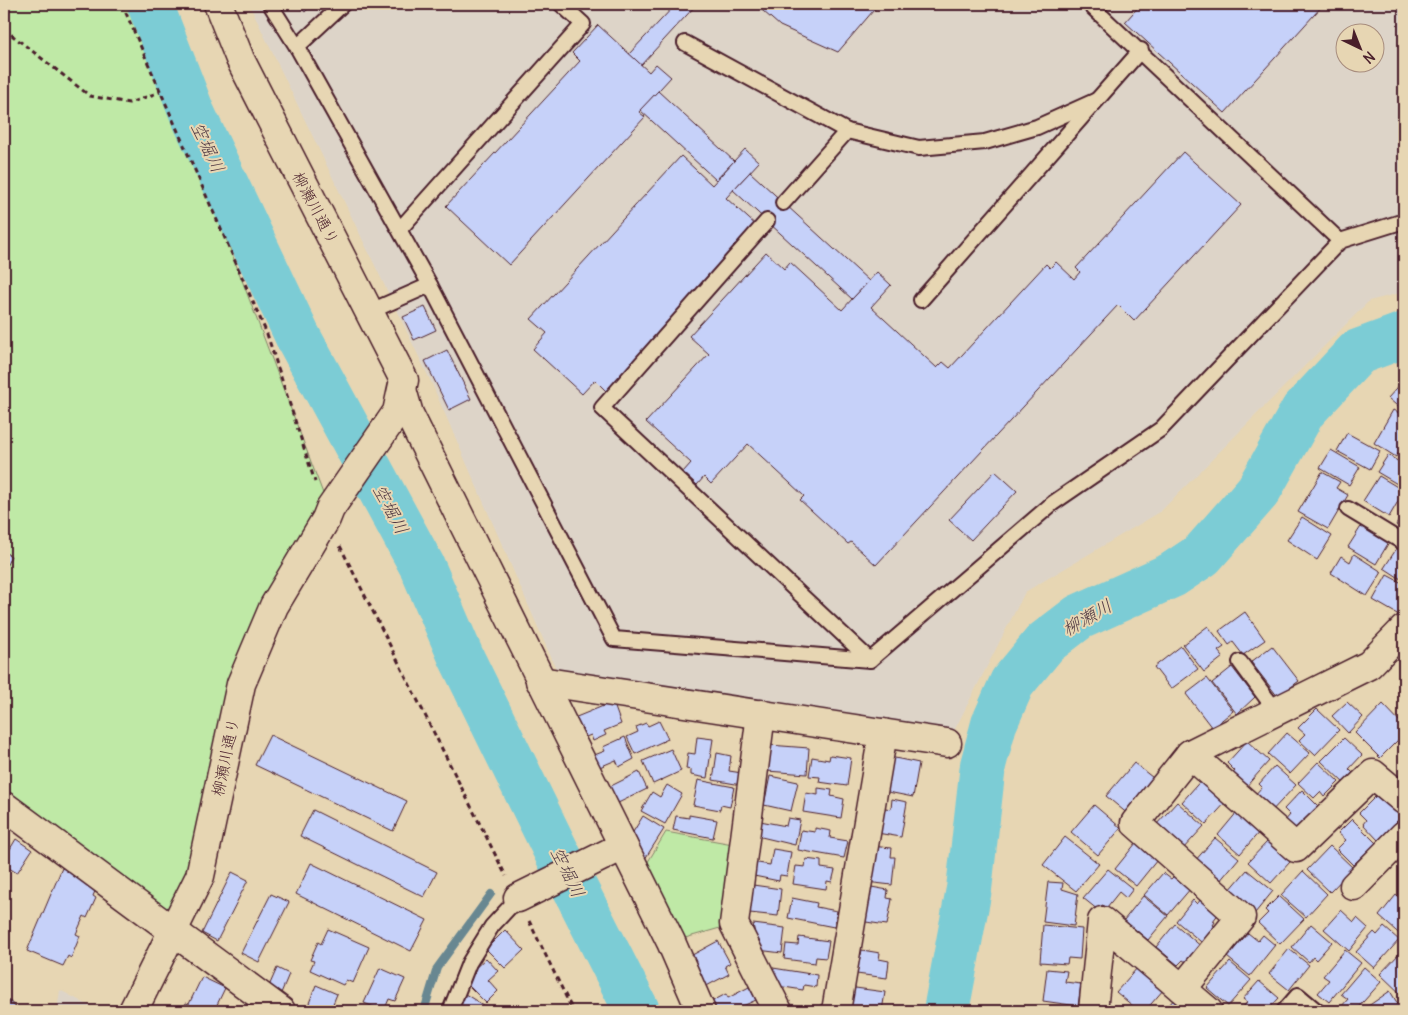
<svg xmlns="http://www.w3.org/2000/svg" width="1408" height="1015" font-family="Delius,'Klee One',sans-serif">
	<rect width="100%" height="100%" fill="#e7d6b3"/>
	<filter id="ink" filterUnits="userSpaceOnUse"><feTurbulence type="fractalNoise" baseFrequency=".02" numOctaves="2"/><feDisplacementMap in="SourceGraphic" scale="10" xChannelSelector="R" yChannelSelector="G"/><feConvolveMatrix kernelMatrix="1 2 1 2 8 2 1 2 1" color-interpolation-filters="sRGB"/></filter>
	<g filter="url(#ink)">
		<g fill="#ddd4c8" fill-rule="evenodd">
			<path d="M249,4h1155v288l-35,9 -209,211 -135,80 -73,143 -395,-64 -125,-287zM1346,32h30v30h-30z"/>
			<path d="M60,990l39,21h-42z"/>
		</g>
		<g fill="#bfe9a6" stroke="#848468">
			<path d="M4,4h133l187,492 -50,110 -102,325 -168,-125z"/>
			<path d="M666,832l78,14 -10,78 -63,18 -28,-72z"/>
		</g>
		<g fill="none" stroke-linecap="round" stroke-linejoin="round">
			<path stroke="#678791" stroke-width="8" d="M424,1011l13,-43 54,-74"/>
			<g stroke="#7bccd5" stroke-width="46">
				<path d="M150,4l42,109 106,224 124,229 39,91 97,198 79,156"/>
				<path d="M946,1011l23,-122 14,-124 11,-41 18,-41 33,-40 34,-26 93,-42 30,-20 56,-64 45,-80 55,-59 46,-17"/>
			</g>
		</g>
		<g fill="#c6d1f9" stroke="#4a1f2b">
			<path d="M296,4h17l-8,8z"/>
			<path d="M676,4h21l-56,61 -12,-11z"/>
			<path d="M755,4h124l-41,48 -58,-26z"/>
			<path d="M1141,4h183l-99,109 -100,-91z"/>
			<path d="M598,25l51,47 7,-8 15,13 -32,35 6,5 -136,148 -63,-59 134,-145 -8,-8z"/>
			<path d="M658,91l76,70 -18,19 -76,-70z"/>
			<path d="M745,149l14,13 -33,36 33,30 -152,164 -12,-12 -13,14 -49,-45 14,-16 -16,-14 150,-163 31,29z"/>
			<path d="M1183,152l58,53 -107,116 -16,-16 -242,260 -25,-23 -3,2 -48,-44 4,-4 -56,-52 -37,40 -7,-7 -7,8 -14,-13 8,-9 -45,-41 63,-68 -20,-18 77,-84 18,17 6,-7 52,48 35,-38 14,13 -20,22 66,61 6,-6 7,6 96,-104 4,4 6,-6 18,17 6,-7 -4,-4z"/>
			<path d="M750,172l119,109 -17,18 -119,-109z"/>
			<path d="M425,307l11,23 -22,10 -11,-23z"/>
			<path d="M447,350l24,49 -22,11 -24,-49z"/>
			<path d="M1404,380v32l-16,-14z"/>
			<path d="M1393,410l11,6v28l-8,13 -22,-14z"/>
			<path d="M1347,433l33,18 -10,18 -33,-18z"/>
			<path d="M1331,450l29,17 -11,18 -29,-17z"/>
			<path d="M1388,455l16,10v23l-27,-16z"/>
			<path d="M995,471l22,20 -46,49 -22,-20z"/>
			<path d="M1322,472l18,10 -4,6 12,7 -20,34 -30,-17z"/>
			<path d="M1379,476l25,15 -15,26 -26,-16z"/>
			<path d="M1404,504v26l-8,-5 5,-8 -3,-3z"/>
			<path d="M1302,517l30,19 -15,24 -30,-20z"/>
			<path d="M1362,525l27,17 -13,22 -28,-17z"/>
			<path d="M1397,548l7,5v28l-20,-13z"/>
			<path d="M4,552l7,4 -7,15z"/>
			<path d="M1354,554l28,18 -15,24 -36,-23 10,-17 9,6z"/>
			<path d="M1387,575l17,9v21l-5,10 -26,-15z"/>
			<path d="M1245,612l20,28 -22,15 -10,-13 -4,3 -10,-14z"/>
			<path d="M1208,626l16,21 -6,4 5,6 -19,15 -21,-27z"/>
			<path d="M1181,646l17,23 -27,20 -17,-22z"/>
			<path d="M1272,646l27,35 -21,16 -27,-35z"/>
			<path d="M1232,667l23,30 -18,17 -25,-31z"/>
			<path d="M1207,678l26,33 -21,17 -26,-34z"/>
			<path d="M613,702l8,22 -17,7 2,4 -13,6 -2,-6 -8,3 -9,-20z"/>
			<path d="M1347,702l16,15 -15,16 -16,-17z"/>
			<path d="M1383,704l21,22v8l-24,24 -25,-25z"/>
			<path d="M1317,709l22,21 -24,25 -16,-15 6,-6 -7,-6z"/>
			<path d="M659,721l9,18 -33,15 -8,-17 11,-5 -2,-5 10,-4 2,3z"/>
			<path d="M1287,733l23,20 -20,21 -22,-20z"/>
			<path d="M270,735l137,66 -14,30 -138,-66z"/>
			<path d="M625,737l9,22 -15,8 -3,-7 -21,9 -6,-12 16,-6 -2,-4z"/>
			<path d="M697,737l16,2 -6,39 -16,-3v-5l-5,-1 2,-16 7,1z"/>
			<path d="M1344,738l18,17 -13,14 7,7 -9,10 -26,-25z"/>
			<path d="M1247,741l22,20 -26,29 -14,-12 6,-7 -8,-8z"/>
			<path d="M769,745l40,3 -2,26 -40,-3z"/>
			<path d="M671,749l10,22 -28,13 -10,-23z"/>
			<path d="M717,753l14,3 -2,15 13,2 -1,12 -28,-5z"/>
			<path d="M830,755l21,3 -4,28 -28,-4 1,-5 -11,-1 3,-19 17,3z"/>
			<path d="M890,757l29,6 -6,34 -30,-6z"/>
			<path d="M1318,762l21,20 -15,15 -4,-5 -6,6 -16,-15z"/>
			<path d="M1134,763l23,18 -28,34 -23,-19z"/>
			<path d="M1275,766l21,19 -27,29 -17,-16 10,-11 -3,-3z"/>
			<path d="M639,772l8,17 -31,15 -9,-16z"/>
			<path d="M770,776l28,6 -7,29 -27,-6z"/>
			<path d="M1203,778l25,22 -22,24 -24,-22z"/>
			<path d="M698,780l36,7 -4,20 -9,-2 -1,5 -27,-5z"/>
			<path d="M667,785l15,9 -17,30 -24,-13 11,-19 8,5z"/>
			<path d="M818,788l14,2 -1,6 13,3 -3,19 -38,-6 3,-19 12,2z"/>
			<path d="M1302,790l20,20 -25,25 -13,-13 6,-7 -6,-6z"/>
			<path d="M1378,794l23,23 -23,23 -15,-16 3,-4 -7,-7z"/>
			<path d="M892,799l15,3 -6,35 -30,-5 4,-26 16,3z"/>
			<path d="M1177,802l27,24 -22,24 -27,-24z"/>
			<path d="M1094,805l27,23 -23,27 -27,-23z"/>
			<path d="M313,810l124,62 -13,25 -124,-61z"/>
			<path d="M1238,811l23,19 -21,24 -22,-19z"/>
			<path d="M689,815l28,5 -4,18 -40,-8 3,-14 13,2z"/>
			<path d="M643,816l21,13 -21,33 -12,-7 8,-12 -9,-6z"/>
			<path d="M788,818l12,2 -5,25 -38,-9 3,-15 26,5z"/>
			<path d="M1352,819l24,24 -23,22 -16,-16 9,-9 -8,-7z"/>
			<path d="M815,828l16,3 -1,7 18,3 -4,17 -46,-8 3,-20 14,2z"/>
			<path d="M1065,837l34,27 -23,27 -33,-26z"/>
			<path d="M1215,838l24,20 -20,24 -25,-20z"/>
			<path d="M16,839l16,11 -15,23 -13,-8v-6z"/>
			<path d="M1268,841l22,21 -19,21 -23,-21z"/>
			<path d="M1136,843l21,17 -21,26 -21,-17z"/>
			<path d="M870,846l22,2 -1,9h4l-3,28 -26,-3z"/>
			<path d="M1330,846l23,22 -23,24 -23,-22z"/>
			<path d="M773,849l18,3 -4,24 -7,-1 -1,6 -30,-6 3,-13 18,3z"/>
			<path d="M806,859l15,2v7l14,2 -3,12 -5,-1 -1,8 -33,-5 3,-18 9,1z"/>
			<path d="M311,863l116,57 -16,31 -115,-57z"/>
			<path d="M62,868l36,16 -5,12 3,2 -9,20 -3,-2 -8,18 4,2 -9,22 -3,-2 -5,10 -36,-15z"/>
			<path d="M1108,869l25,20 -7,9 -7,-6 -12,15 -5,-2 -4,5 -15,-12z"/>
			<path d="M1247,870l26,21 -18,22 -26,-22z"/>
			<path d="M1303,871l24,23 -21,23 -25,-22z"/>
			<path d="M232,872l16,8 -31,61 -15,-8z"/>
			<path d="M1163,873l8,6 4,-4 16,13 -23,27 -24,-20z"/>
			<path d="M1048,882l15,1 -1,6 16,5 -4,32 -31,-4z"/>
			<path d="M753,885l28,4 -3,27 -28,-3z"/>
			<path d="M866,886l22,4 -1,8 5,1 -5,26 -28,-4z"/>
			<path d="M271,894l18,8 -30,60 -18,-9z"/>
			<path d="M1396,895l8,7v36l-25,-22z"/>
			<path d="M1143,896l25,20 -20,24 -24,-20z"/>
			<path d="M1279,896l25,23 -24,25 -22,-21 10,-10 -3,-3z"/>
			<path d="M792,898l25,5 -1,4 21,4 -3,16 -46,-9z"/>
			<path d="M1202,898l17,15 -6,8 2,1 -2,3 6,5 -13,16 -30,-25 17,-21 4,4z"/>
			<path d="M1341,910l13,12 3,-4 11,10 -19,23 -25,-22z"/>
			<path d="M753,924l32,4 -3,25 -24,-3z"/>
			<path d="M1175,924l28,24 -17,14 -3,-2 -5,5 -22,-18z"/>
			<path d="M1311,924l21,18 -16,18 -3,-3 -4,5 -17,-15z"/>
			<path d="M1043,925l39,4 -2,30 -12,-1 -1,6 -27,-2z"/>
			<path d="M1384,927l15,13 -25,28 -18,-16 18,-20 3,3z"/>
			<path d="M328,929l41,18 -16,36 -7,-3 -3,5 -33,-15 4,-9 -4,-1 8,-18 3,2z"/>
			<path d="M505,930l19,20 -19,18 -19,-19z"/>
			<path d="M1248,933l10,8 5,-6 12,10 -25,31 -23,-19z"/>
			<path d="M799,937l30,4 -3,17 -10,-1 -1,6 -31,-4 2,-15 12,1z"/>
			<path d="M718,941l12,22 -5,3 4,8 -30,16 -16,-30z"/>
			<path d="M1289,949l20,16 -20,25 -20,-16z"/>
			<path d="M862,950l18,3 -1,6 10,2 -2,17 -38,-5 2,-19 10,1z"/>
			<path d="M1345,950l16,13 -32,39 -11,-9 11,-13 -6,-4z"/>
			<path d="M1401,952l3,2v43l-24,-23z"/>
			<path d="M486,958l12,13 -10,9 10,11 -12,12 -21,-21 10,-9 -3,-2z"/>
			<path d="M1230,962l21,18 -23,26 -21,-18z"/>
			<path d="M1138,967l26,22 -19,22h-6l-23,-19z"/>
			<path d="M1364,967l17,15 -26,29h-9l-5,-4 7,-8 -7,-5z"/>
			<path d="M277,968l12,6 -10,24 -13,-5z"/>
			<path d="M380,968l25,11 -10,22 -6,-2 -5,12 -20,-8z"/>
			<path d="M773,968l44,7 -1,12 -12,-2 -1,5 -32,-5z"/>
			<path d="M1047,969l20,2 -2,11 16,2 -3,22 -35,-5z"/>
			<path d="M202,977l23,11 -11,23h-32l4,-8 3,1z"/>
			<path d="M1259,981l20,17 -12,13h-27l7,-9 -4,-3z"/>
			<path d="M316,985l21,9 -7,17h-24z"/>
			<path d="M749,987l7,13 -24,11h-21l-4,-7 19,-10 2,4z"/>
			<path d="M848,987l37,5 -3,19 -37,-3z"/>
			<path d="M1390,991l12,20h-41z"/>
			<path d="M465,994l26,16 -1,1h-35z"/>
			<path d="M4,995l15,16h-15z"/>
			<path d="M1175,998l16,13h-27z"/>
			<path d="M792,1005l26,2v4h-26z"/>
			<path d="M1128,1006l6,5h-10z"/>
			<path d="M1043,1008l20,3h-20z"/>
		</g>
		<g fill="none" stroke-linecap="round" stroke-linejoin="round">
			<g stroke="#4a1f2b" stroke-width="18">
				<g id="service">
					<path d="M270,4l27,43 133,238"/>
					<path d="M1089,4l251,237 64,-20"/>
					<path d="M685,43l162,88"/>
					<path d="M297,47l46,-43"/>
					<path d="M783,203l64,-72 72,17 66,-6 52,-15 60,-27"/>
					<path d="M767,221l-165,187 268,252"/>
					<path d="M400,229l183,-205 -22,-20"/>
					<path d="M921,300l220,-250"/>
					<path d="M371,311l59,-26 184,354 256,21 183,-157 108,-74 179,-188"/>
					<path d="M1348,509l56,34"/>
					<path d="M1240,662l36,49"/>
					<path d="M450,1011l19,-48 23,-37 26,-28"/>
					<path d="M1284,1011l14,-16 19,16"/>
				</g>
			</g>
			<g stroke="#4a1f2b" stroke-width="31">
				<g id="minor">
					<path d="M403,393l6,21 262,528 30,69"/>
					<path d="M1404,629l-35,36 -179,89 106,94 77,-74 31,26"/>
					<path d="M540,681l407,62"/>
					<path d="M761,714l-27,210 44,87"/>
					<path d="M4,806l277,205"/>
					<path d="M1354,886l50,-51"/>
					<path d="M518,898l105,-52"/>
					<path d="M1182,989l59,-72 -106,-94 55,-69"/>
					<path d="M133,1011l67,-135 41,-192 33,-78 52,-87 4,-10 67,-97 7,-32 -164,-321 -22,-55"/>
					<path d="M836,1011l47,-278"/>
					<path d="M1093,1011l9,-90 106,90"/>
				</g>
			</g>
			<g stroke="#4a1f2b" stroke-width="3" stroke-dasharray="5 4" stroke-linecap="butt">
				<path d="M122,4l145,330 48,148"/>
				<path d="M4,29l86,67 39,7 31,-11"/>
				<path d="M340,546l166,330"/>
				<path d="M529,921l44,90"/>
			</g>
			<use href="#service" stroke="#e7d6b3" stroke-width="14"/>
			<use href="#minor" stroke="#e7d6b3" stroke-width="28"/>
		</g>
	</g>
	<g text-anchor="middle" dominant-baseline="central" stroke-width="4" stroke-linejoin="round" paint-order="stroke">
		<g font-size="16" fill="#4a1f2b" stroke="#e7d6b3">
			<text transform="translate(316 208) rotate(62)">柳瀬川通り</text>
			<text transform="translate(225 757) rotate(-78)">柳瀬川通り</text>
		</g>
		<g font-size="18" font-style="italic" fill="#513944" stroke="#e7d6b3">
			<text transform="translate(208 147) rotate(65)">空堀川</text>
			<text transform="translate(391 509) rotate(62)">空堀川</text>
			<text transform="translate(1087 617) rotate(-30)">柳瀬川</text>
			<text transform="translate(568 872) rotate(64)">空堀川</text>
		</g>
	</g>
	<rect width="1408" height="1015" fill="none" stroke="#e7d6b3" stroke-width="20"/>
	<rect x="10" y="10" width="1388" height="995" fill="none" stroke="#4a1f2b" stroke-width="2" filter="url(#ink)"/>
	<g transform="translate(1360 48) rotate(137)"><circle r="24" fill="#e7d6b3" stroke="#a88d7d"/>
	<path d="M0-4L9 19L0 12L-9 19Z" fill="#4a1f2b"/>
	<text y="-8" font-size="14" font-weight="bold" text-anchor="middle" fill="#4a1f2b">N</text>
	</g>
</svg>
